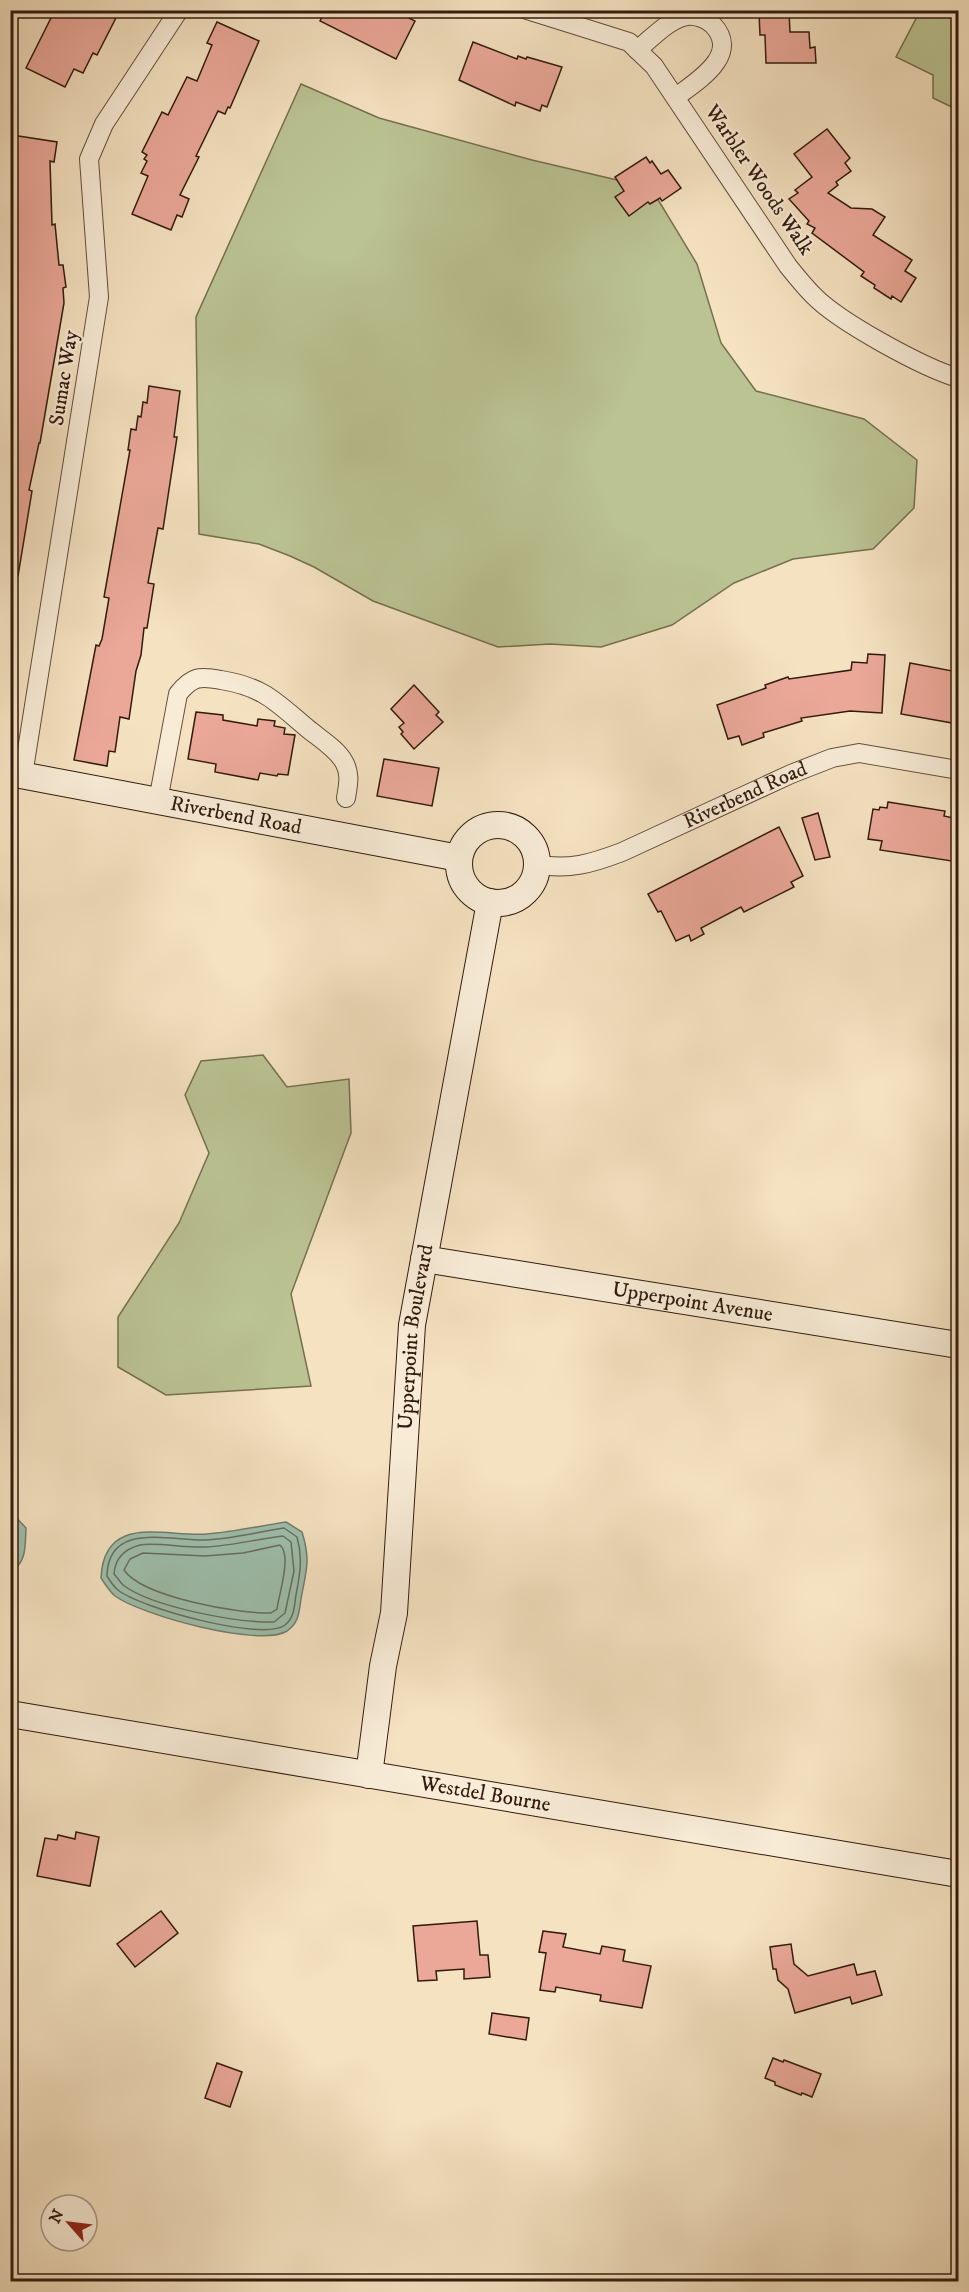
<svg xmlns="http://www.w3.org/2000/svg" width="969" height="2292" font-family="'IM FELL DW Pica',serif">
	<rect width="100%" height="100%" fill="#f5e2c1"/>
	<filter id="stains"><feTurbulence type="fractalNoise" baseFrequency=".00333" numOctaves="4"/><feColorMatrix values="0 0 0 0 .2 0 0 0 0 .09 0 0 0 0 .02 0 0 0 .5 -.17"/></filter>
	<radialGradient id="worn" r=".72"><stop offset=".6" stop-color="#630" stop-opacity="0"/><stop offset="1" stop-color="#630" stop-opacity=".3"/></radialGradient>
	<g fill="#bbc393" stroke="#766f50" stroke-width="1.5">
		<path d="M920,11h38v99l-25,-12v-23l-37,-18z"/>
		<path d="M301,84l78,34 153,42 119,28 46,76 24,79 35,48 108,28 53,41 -3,48 -41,41 -80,10 -59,24 -62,42 -71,22 -51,-3 -52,3 -125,-46 -59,-34 -24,-11 -31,-12 -60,-10 -3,-217z"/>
		<path d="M263,1055l24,32 62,-8 2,54 -60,161 20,92 -145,9 -48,-28v-50l61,-94 30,-70 -24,-58 16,-34z"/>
	</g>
	<g fill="#9dbfad" stroke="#727d6d" stroke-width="1.5">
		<path d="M10,1511l16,17c-1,17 1,35 -15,43z"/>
		<path d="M286,1522l16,10c9,29 4,39 -1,67 -2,13 -2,24 -14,32 -27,17 -146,-16 -172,-35 -5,-4 -10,-12 -14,-18 3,-65 63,-41 106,-44 27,-2 52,-8 79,-12z"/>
	</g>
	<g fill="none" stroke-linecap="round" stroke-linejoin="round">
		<g stroke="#686d5e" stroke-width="1.5">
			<path d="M284,1528l13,9c6,21 3,37 -1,58 -2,11 -1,22 -11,30 -21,17 -145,-17 -167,-35 -4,-3 -8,-9 -11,-14 1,-55 63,-35 98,-36 27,-1 53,-8 79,-12z"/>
			<path d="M283,1536l8,6 3,29 -9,42 -11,9c-37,1 -122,-15 -151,-37 -3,-3 -6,-8 -9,-11 1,-16 11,-25 26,-29 13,-3 48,3 65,2 26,-1 52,-8 78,-11z"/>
			<path d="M280,1545c12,10 -1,49 -3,64l-6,4c-32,1 -129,-16 -147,-43l6,-11 13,-6 62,3 38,-3z"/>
		</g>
	</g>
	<g fill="#eba899" stroke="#321b0e" stroke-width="1.5">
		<path d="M55,10h65l-23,45 -4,-2 -10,20 -9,-4 -9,18 -39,-19z"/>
		<path d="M325,10h68l22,11 -19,38 -76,-38z"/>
		<path d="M789,12l1,20h19l1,16 5,-1 1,16h-50l-1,-28h-5l-1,-22z"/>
		<path d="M217,22l42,19 -29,67 -2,-1 -3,7 -7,-3 -22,45 3,1 -19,38 9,4 -7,18 -5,-2 -6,15 -39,-16 16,-38 -7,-3 6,-12 -3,-2 3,-4 -5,-3 20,-40 6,3 19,-38 10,4 15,-36 -5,-2z"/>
		<path d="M473,42l44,17 1,-3 8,3 1,-2 35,10 -15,40 -5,-2 -2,6 -24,-9 -1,4 -56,-26z"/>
		<path d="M827,129l23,29 -5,5 6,8 -15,11 2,3 -10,8 23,15 21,1 13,8 -12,18 39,25 -7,11 11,7 -15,24 -9,-6 -1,3 -17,-11 1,-3 -14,-9 3,-4 -52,-39 3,-5 -8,-4 2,-3 -20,-22 9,-6 -3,-3 17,-13 -18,-23z"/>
		<path d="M12,135l45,7 -3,20 -4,-1 2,64 3,-1 4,41h4l3,22 -3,1 1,15 -24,140h-1l-10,47 3,1 -14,85h-8v-259h6l-6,-39z"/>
		<path d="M646,157l4,6 2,-2 9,13 7,-4 13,18 -19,13 -2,-3 -10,6 -2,-2 -19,14 -14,-19 9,-6 -9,-14z"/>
		<path d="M149,386l31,5 -6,46h3l-14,92 -5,-1 -10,55 6,1 -7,44h-3l-3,27 -5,16 -7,48 -9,-2 -5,35 -6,-1 -2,15 -33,-6 22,-115 3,1 3,-7 7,-41 -5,-1 26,-147h-2l3,-21 5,1 2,-14 3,1 2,-15 4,1z"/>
		<path d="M868,654l17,1 -3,58 -32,-2 -49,7 1,3 -39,12 1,4 -22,8 -3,-9 -11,3 -11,-34 49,-17 -1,-3 23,-8 1,2 62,-9 1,-8 15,1z"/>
		<path d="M910,663l48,9v52l-57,-10z"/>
		<path d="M414,685l25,27 -3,3 7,7 -29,27 -13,-15 2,-2 -4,-5 5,-4 -13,-14z"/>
		<path d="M196,712l27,3v5l34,6 1,-7 17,2 -1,5 11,2 -1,6 11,1 -7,40 -10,-1 -1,2 -17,-3 -2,7 -43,-8 1,-8 -28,-5z"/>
		<path d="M384,759l55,9 -7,38 -55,-10z"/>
		<path d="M888,802l57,9 -1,5 14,3v43l-78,-12 2,-9 -14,-2 5,-30 6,1 1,-3 7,1z"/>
		<path d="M818,813l12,44 -15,3 -13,-42z"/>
		<path d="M779,827l24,49 -12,6 3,5 -50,25 -3,-5 -40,21 3,6 -13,7 -2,-6 -13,6 -15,-30 -3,1 -10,-18z"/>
		<path d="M76,1832l23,5 -9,49 -53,-10 8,-38 12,2 1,-5 17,4z"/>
		<path d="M161,1911l17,22 -43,34 -18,-23z"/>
		<path d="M477,1921l3,34h8l2,22 -26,2v-10l-28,2 1,9 -19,1 -5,-55z"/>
		<path d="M543,1931l23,3 -3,13 37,7 2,-8 23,4 -2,11 28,5 -9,42 -42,-7 1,-6 -45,-8 -1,5 -15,-2 6,-37 -7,-1z"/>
		<path d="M791,1944l3,20 14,12 46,-12 3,11 18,-4 7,24 -30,9 -2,-7 -55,16 -7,-24 -10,-9 -2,-11h-3l-3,-22z"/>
		<path d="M492,2013l37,5 -3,22 -37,-6z"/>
		<path d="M773,2058l10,4 1,-2 37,14 -9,23 -10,-4 -1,2 -26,-10v-3l-10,-4z"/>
		<path d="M217,2063l25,9 -12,35 -25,-9z"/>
	</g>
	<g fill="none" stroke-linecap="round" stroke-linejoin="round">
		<g stroke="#634d3b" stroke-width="20">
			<g id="street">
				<path d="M527,10l102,32 25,24 134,200c8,10 16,20 25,29 26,27 109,72 145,83"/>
				<path d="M637,50c14,-11 33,-32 50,-34 9,-1 20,3 26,9 28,30 -16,56 -37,72"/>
				<path d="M23,775l76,-478 -10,-138 15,-35 75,-114"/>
				<path d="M158,801l20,-107c14,-18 22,-18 43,-14 43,7 55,22 86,48 12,10 30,21 37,34 7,12 4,23 2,36"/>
				<path id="s1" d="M536,864c32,7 57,-1 86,-12l169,-78 41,-16 27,-5 99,17"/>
			</g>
		</g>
		<g stroke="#321b0e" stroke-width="28">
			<g id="secondary">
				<path id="s2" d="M10,773l449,85"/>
				<circle cx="498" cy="864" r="39"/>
				<path id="s3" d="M424,1259l534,86"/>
				<path id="s4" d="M10,1714l948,160"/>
				<path id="s5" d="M369,1775l14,-109 11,-53 18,-288 78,-423"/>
			</g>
		</g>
		<use href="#street" stroke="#f8ecd7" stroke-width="18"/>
		<use href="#secondary" stroke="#f8ecd7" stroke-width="26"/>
	</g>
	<g text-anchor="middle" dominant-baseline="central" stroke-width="4.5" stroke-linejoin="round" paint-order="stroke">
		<g font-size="21" fill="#321b0e" stroke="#f8ecd7">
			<text transform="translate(759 180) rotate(56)">Warbler Woods Walk</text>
			<text transform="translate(64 378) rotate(-81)">Sumac Way</text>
			<text stroke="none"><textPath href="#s1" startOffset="224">Riverbend Road</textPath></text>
			<text stroke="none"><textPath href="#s2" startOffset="230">Riverbend Road</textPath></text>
			<text stroke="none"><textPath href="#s3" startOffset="272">Upperpoint Avenue</textPath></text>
			<text stroke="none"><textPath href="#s5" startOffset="441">Upperpoint Boulevard</textPath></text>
			<text stroke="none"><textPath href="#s4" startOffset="482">Westdel Bourne</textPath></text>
		</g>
	</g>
	<rect width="969" height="2292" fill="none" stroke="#f5e2c1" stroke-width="36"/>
	<rect x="12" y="12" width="945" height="2268" fill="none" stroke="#321b0e" stroke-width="3"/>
	<rect x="18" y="18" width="933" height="2256" fill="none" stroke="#321b0e" stroke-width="1.5"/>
	<g transform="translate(69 2223) rotate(298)"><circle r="28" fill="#f8ecd7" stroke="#a99887" stroke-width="1.5"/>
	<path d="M0-4.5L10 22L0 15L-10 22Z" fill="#8f2418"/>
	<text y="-9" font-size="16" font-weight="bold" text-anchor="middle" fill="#321b0e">N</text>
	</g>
	<rect width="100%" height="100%" filter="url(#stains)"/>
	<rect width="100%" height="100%" fill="url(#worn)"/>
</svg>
